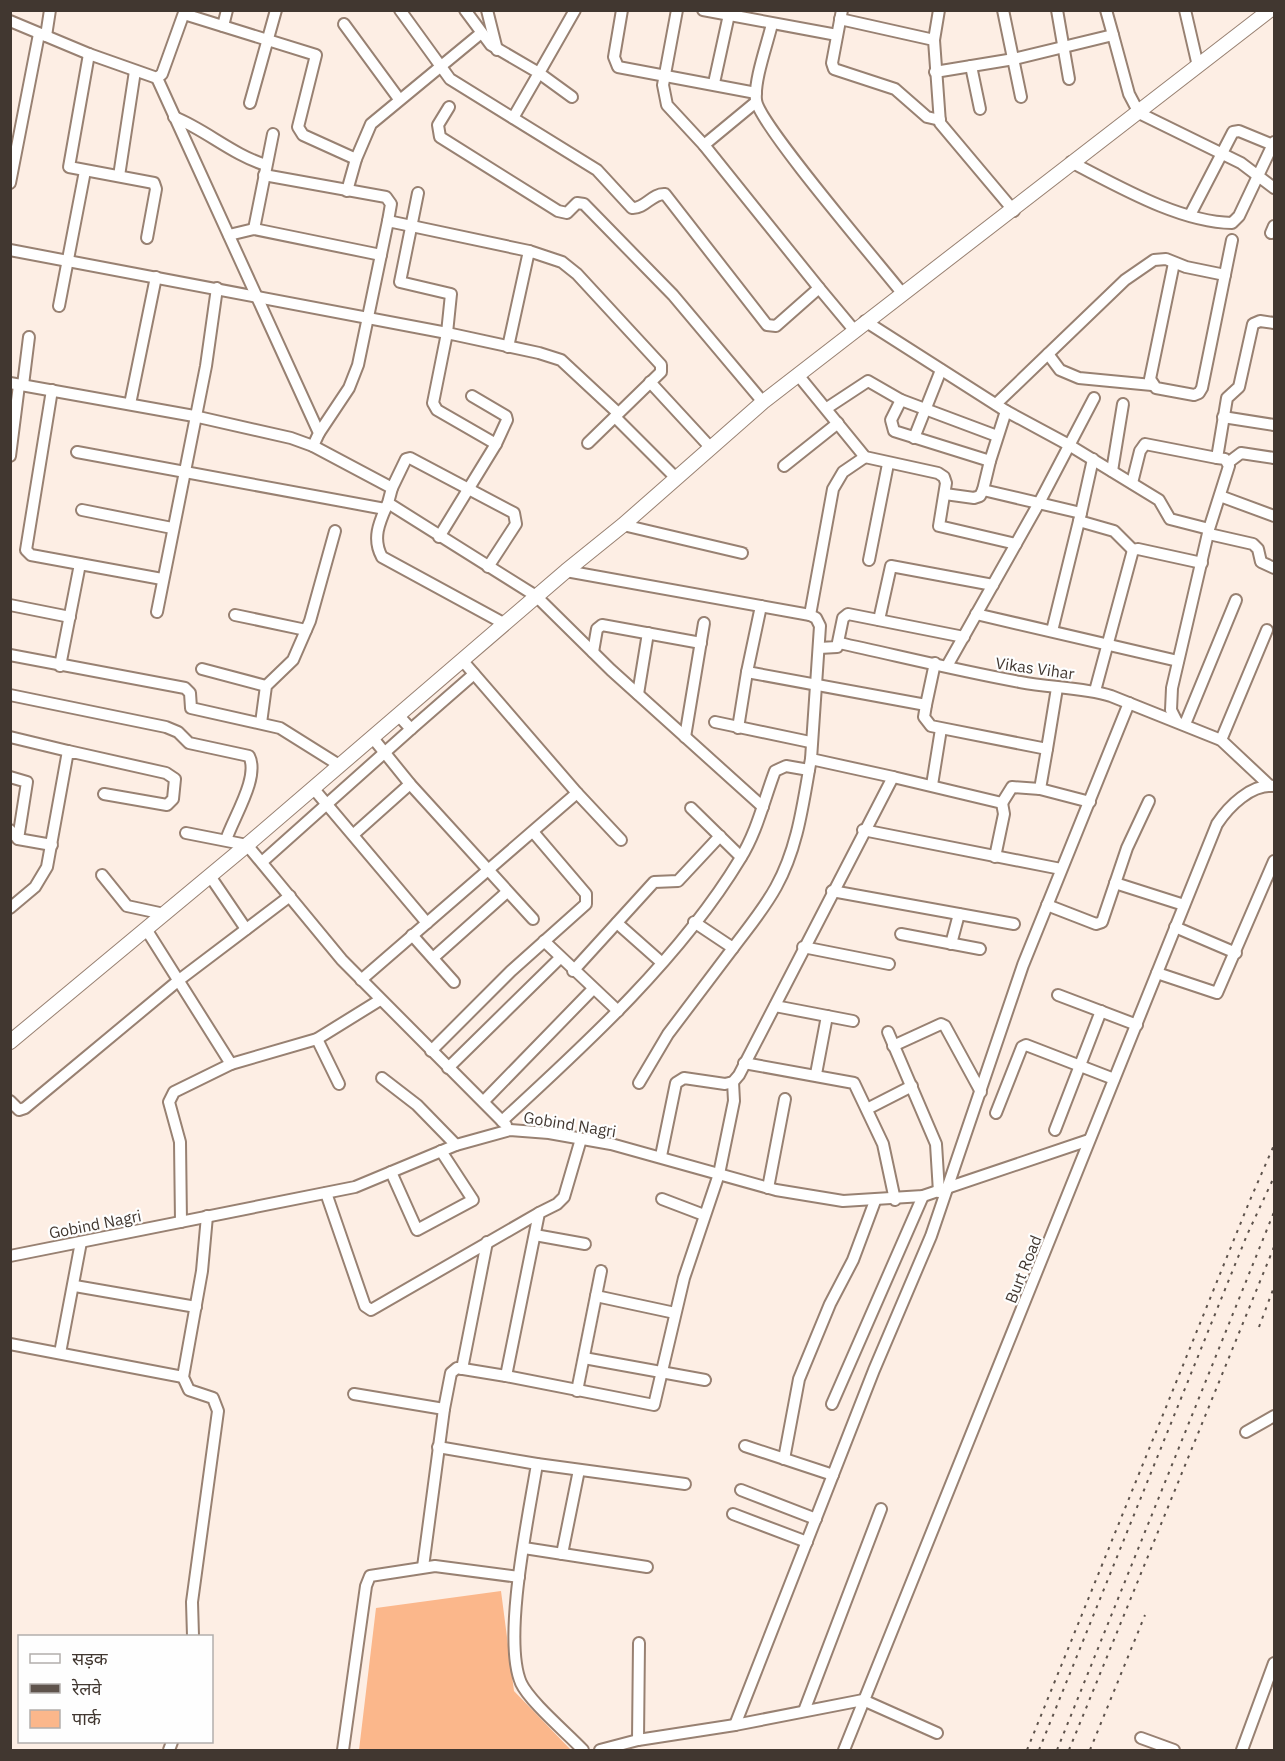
<svg xmlns="http://www.w3.org/2000/svg" width="1285" height="1761" font-family="'IBM Plex Sans','Noto Sans Devanagari',sans-serif">
	<rect width="100%" height="100%" fill="#fdeee4"/>
	<path fill="#fbb78b" d="M501,1591l13,100 57,59h-212l17,-142z"/>
	<g fill="none" stroke-linecap="round" stroke-linejoin="round">
		<g stroke="#988172" stroke-width="14">
			<g id="minor">
				<path d="M400,10l50,69 147,91 35,38c13,1 20,-15 33,-14l102,131 9,1 43,-38 35,42"/>
				<path d="M465,10l26,35 48,28 -26,45"/>
				<path d="M487,10l10,40"/>
				<path d="M622,10l-8,47 4,10 138,26"/>
				<path d="M677,10l-14,75 4,20 37,40 115,143"/>
				<path d="M703,10l134,25"/>
				<path d="M842,10l-10,53 2,6 61,20 32,28 13,3"/>
				<path d="M1003,10l18,87"/>
				<path d="M1057,10l12,69"/>
				<path d="M1106,10l7,25"/>
				<path d="M1185,10l13,56"/>
				<path d="M184,14l132,41 -18,72 5,8 53,24"/>
				<path d="M840,19l94,21 6,83 74,88"/>
				<path d="M10,21l79,33 68,24 5,-4 23,-64"/>
				<path d="M344,24l55,75"/>
				<path d="M772,24c-5,21 -18,56 -16,76 2,23 124,165 146,193"/>
				<path d="M223,26l4,-16"/>
				<path d="M46,36l4,-26"/>
				<path d="M934,40l5,-30"/>
				<path d="M89,54l-20,113 85,16 2,6 -9,49"/>
				<path d="M971,66l9,43"/>
				<path d="M935,72l79,-13 99,-24 16,59 10,19 102,50 33,25"/>
				<path d="M157,78l162,355 -6,13 79,42 -4,15 148,93 75,74 152,137"/>
				<path d="M714,83l16,-73"/>
				<path d="M572,97l-33,-24 36,-63"/>
				<path d="M250,103l26,-93"/>
				<path d="M449,107l-11,18 2,12 118,74 9,2 10,-10 7,1 89,91 90,107"/>
				<path d="M174,117c32,13 59,38 92,48"/>
				<path d="M704,145l52,-43"/>
				<path d="M1071,162c47,24 108,60 161,61l7,-7 35,-74"/>
				<path d="M264,175l122,22 5,7 -3,17"/>
				<path d="M119,176l16,-105"/>
				<path d="M10,183l29,-149"/>
				<path d="M347,191l9,-32 15,-35 109,-90"/>
				<path d="M1190,215l43,-83 6,-1 34,14"/>
				<path d="M254,229l19,-95"/>
				<path d="M1271,233l3,-7"/>
				<path d="M229,235l25,-6 127,26"/>
				<path d="M10,250l437,83 4,-39 -51,-12 18,-89"/>
				<path d="M1174,263l-24,116 6,9 38,7 5,-2 3,-5 30,-148"/>
				<path d="M59,306l26,-135"/>
				<path d="M865,321l141,90 63,34 90,55 11,19 39,10"/>
				<path d="M508,347l21,-96 33,11 15,12 84,91v7l-73,71"/>
				<path d="M1048,354l12,16 19,8 73,7"/>
				<path d="M798,375l67,82 73,16 6,4 2,6 -7,43 77,18"/>
				<path d="M650,382l60,65"/>
				<path d="M10,383l184,33 97,22 22,8"/>
				<path d="M23,385l6,-48"/>
				<path d="M52,390l-26,160 5,5 49,9"/>
				<path d="M130,404l26,-127"/>
				<path d="M996,404l129,-124 29,-20 12,-1 20,8 39,8"/>
				<path d="M827,408l41,-27 33,19"/>
				<path d="M615,417l60,60"/>
				<path d="M1223,417l51,8"/>
				<path d="M319,433l30,-45 9,-23 30,-144 141,30"/>
				<path d="M997,436l-96,-36 -10,20 3,11 96,30 16,-50"/>
				<path d="M914,438l27,-68"/>
				<path d="M496,444l-59,-34 -4,-7 14,-70 92,20 22,7 57,53"/>
				<path d="M77,452l308,57"/>
				<path d="M10,456l9,-71"/>
				<path d="M865,457l-22,15 -10,17 -23,126 6,3 4,8 -9,133 82,18"/>
				<path d="M990,461l-7,29 98,23 -29,118"/>
				<path d="M1229,462l12,-9 33,5"/>
				<path d="M784,466l54,-43"/>
				<path d="M1112,471l11,-67"/>
				<path d="M1132,483l8,-32 5,-7 72,14"/>
				<path d="M392,488l14,-29 4,-1 104,55 2,11 -28,43"/>
				<path d="M945,494l29,4 6,-2 3,-6"/>
				<path d="M1220,496l54,20"/>
				<path d="M387,505c-8,18 -15,34 -5,52l123,67"/>
				<path d="M82,510l90,18"/>
				<path d="M1081,513l12,-54"/>
				<path d="M1079,521l35,10 19,19"/>
				<path d="M623,525l119,28"/>
				<path d="M1209,534l44,10 5,5 3,13 13,6"/>
				<path d="M439,537l57,-93 11,-24 -1,-4 -34,-20"/>
				<path d="M869,560l19,-96"/>
				<path d="M566,571l244,44"/>
				<path d="M10,605l60,12"/>
				<path d="M761,606l-14,66 179,33 9,-42"/>
				<path d="M157,612l49,-246 11,-78"/>
				<path d="M976,614l202,47"/>
				<path d="M235,615l71,15"/>
				<path d="M879,620l12,-54 102,19"/>
				<path d="M839,643c60,13 120,28 181,39 30,6 62,5 91,14l110,44 49,46"/>
				<path d="M819,648l18,-1 6,-29 5,-4 116,23"/>
				<path d="M593,652l4,-23 5,-4 99,18"/>
				<path d="M10,655l175,33 5,5 1,15 89,20 59,37"/>
				<path d="M462,660l115,133 44,47"/>
				<path d="M60,666l20,-102 82,15"/>
				<path d="M947,666l92,-163 55,-105"/>
				<path d="M202,669l64,17"/>
				<path d="M1095,691l38,-141 5,-1 64,14"/>
				<path d="M638,694l10,-61"/>
				<path d="M10,695l156,32 12,5 11,11 60,13c11,21 -16,62 -23,84"/>
				<path d="M926,705l-2,12 7,9 116,23 10,-61"/>
				<path d="M1176,720l-5,-10 1,-22 37,-159 20,-63 -4,-7 -8,-1 10,-60 12,-11 14,-63 7,-3 14,2"/>
				<path d="M715,722l95,20"/>
				<path d="M261,723l5,-37 27,-26 17,-39 25,-90"/>
				<path d="M1185,724l51,-124"/>
				<path d="M738,728l9,-56"/>
				<path d="M411,729l63,-55"/>
				<path d="M10,737l58,14"/>
				<path d="M372,737l38,47 123,135"/>
				<path d="M685,737l19,-114"/>
				<path d="M1221,740l46,-110"/>
				<path d="M1047,749l-7,40 50,13"/>
				<path d="M10,777l17,5 -9,57"/>
				<path d="M932,785l9,-56"/>
				<path d="M313,788l114,135"/>
				<path d="M1002,803l10,-16 28,2"/>
				<path d="M691,808l50,49"/>
				<path d="M10,830l8,9 34,6"/>
				<path d="M863,830l198,39"/>
				<path d="M186,833l61,12 95,115 164,165"/>
				<path d="M354,834l56,-50"/>
				<path d="M262,862l149,-133 -13,-14"/>
				<path d="M102,875l25,31 37,8"/>
				<path d="M210,876l36,53"/>
				<path d="M1115,883l69,22"/>
				<path d="M832,891l182,33"/>
				<path d="M1047,905l49,19 6,-2 25,-74 22,-47"/>
				<path d="M10,908l25,-21 12,-20 21,-116 98,22 9,6 -2,20 -6,6 -63,-11"/>
				<path d="M694,922l39,26c15,-20 31,-39 43,-61 20,-36 26,-76 33,-117"/>
				<path d="M617,923l44,39"/>
				<path d="M1175,927l61,26"/>
				<path d="M146,929l85,135"/>
				<path d="M901,934l79,15"/>
				<path d="M412,935l42,47"/>
				<path d="M544,941l74,70"/>
				<path d="M951,944l8,-30"/>
				<path d="M803,947l86,17"/>
				<path d="M433,958l74,-66"/>
				<path d="M573,971l81,-89 24,-1 42,-45"/>
				<path d="M1157,973l60,20 57,-132"/>
				<path d="M361,980l216,-187"/>
				<path d="M1058,995l79,30"/>
				<path d="M775,1006l78,15"/>
				<path d="M888,1032l48,112 3,48"/>
				<path d="M317,1039l22,45"/>
				<path d="M893,1046l48,-22 4,2 36,66"/>
				<path d="M431,1051l80,-80 75,-67v-10l-52,-61"/>
				<path d="M744,1063l110,20 29,61 12,56"/>
				<path d="M448,1068l112,-110"/>
				<path d="M816,1074l11,-58"/>
				<path d="M382,1078l35,27 39,40"/>
				<path d="M639,1083l29,-49 65,-86"/>
				<path d="M10,1101l9,9 6,-2 154,-128 111,-84"/>
				<path d="M484,1101l109,-112"/>
				<path d="M867,1109l45,-23"/>
				<path d="M996,1113l26,-66 4,-2 88,34"/>
				<path d="M502,1121c84,-77 179,-164 238,-262 17,-27 24,-59 35,-88l11,-5 23,4 2,-11"/>
				<path d="M1055,1130l46,-119"/>
				<path d="M661,1156l15,-73 8,-5 41,6 8,-2 6,-7 154,-298 109,26 2,11 -9,43"/>
				<path d="M391,1172l26,58 56,-30 -32,-49"/>
				<path d="M768,1188l17,-89"/>
				<path d="M326,1193l39,113 6,4 168,-97"/>
				<path d="M662,1199l42,16"/>
				<path d="M181,1222l-1,-80 -11,-40 5,-10 57,-28 86,-25 63,-39"/>
				<path d="M535,1235l50,9"/>
				<path d="M10,1256l345,-69 101,-42 54,-15 39,3 62,11 165,46 67,11 80,-5 166,-56"/>
				<path d="M75,1286l121,21"/>
				<path d="M596,1296l79,17"/>
				<path d="M10,1344l173,33"/>
				<path d="M60,1353l21,-111"/>
				<path d="M584,1358l121,22"/>
				<path d="M462,1369l25,-127"/>
				<path d="M506,1376l148,29 30,-127 35,-104 15,-73 -1,-19"/>
				<path d="M577,1391l24,-120"/>
				<path d="M354,1394l90,15"/>
				<path d="M832,1404l91,-208"/>
				<path d="M1246,1432l28,-16"/>
				<path d="M745,1446l88,29"/>
				<path d="M438,1447l99,17c-8,50 -35,175 -16,219 9,19 46,50 62,67"/>
				<path d="M784,1459l15,-80 31,-75 23,-44 22,-59"/>
				<path d="M537,1464l148,20"/>
				<path d="M741,1490l75,29"/>
				<path d="M733,1514l74,28"/>
				<path d="M524,1548l123,19"/>
				<path d="M562,1554l17,-84"/>
				<path d="M423,1567l21,-158 7,-36 6,-5 49,8 33,-163 18,-9 7,-7 17,-58"/>
				<path d="M193,1636l-1,-34 26,-191 -5,-13 -24,-8 -6,-13 19,-106 5,-55"/>
				<path d="M804,1711l77,-202"/>
				<path d="M735,1725l139,-355 57,-134 92,-271 106,-262"/>
				<path d="M1141,1738l33,12"/>
				<path d="M638,1740l1,-97"/>
				<path d="M169,1750l3,-8"/>
				<path d="M343,1750l23,-164 4,-10 65,-10 84,11"/>
				<path d="M600,1750l38,-10 97,-15 128,-25 74,33"/>
				<path d="M844,1750l373,-926c12,-18 34,-40 57,-38"/>
				<path d="M1242,1750l32,-87"/>
			</g>
		</g>
		<g stroke="#988172" stroke-width="16">
			<path id="major" d="M10,1042l237,-197 319,-274 57,-46 140,-123 507,-392"/>
		</g>
		<use href="#minor" stroke="#fff" stroke-width="10"/>
		<use href="#major" stroke="#fff" stroke-width="14"/>
		<g stroke="#5e534c" stroke-width="2" stroke-dasharray="3 6" stroke-linecap="butt">
			<path d="M1259,1327l15,-40"/>
			<path d="M1027,1750l223,-550 24,-55"/>
			<path d="M1039,1750l208,-515 27,-58"/>
			<path d="M1057,1750l217,-538"/>
			<path d="M1069,1750l205,-503"/>
			<path d="M1090,1750l55,-135"/>
		</g>
	</g>
	<g text-anchor="middle" dominant-baseline="central" stroke-width="4.5" stroke-linejoin="round" paint-order="stroke">
		<g font-size="16" fill="#413730" stroke="#fefefe">
			<text transform="translate(1035 668) rotate(8)">Vikas Vihar</text>
			<text transform="translate(570 1124) rotate(9)">Gobind Nagri</text>
			<text transform="translate(95 1224) rotate(-11)">Gobind Nagri</text>
			<text transform="translate(1023 1269) rotate(-68)">Burt Road</text>
		</g>
	</g>
	<rect width="1285" height="1761" fill="none" stroke="#413730" stroke-width="24"/>
	<rect x="18" y="1635" width="195" height="108" fill="#fefefe" stroke="#b2aeac" stroke-width="1.5"/>
	<rect x="30" y="1654" width="30" height="9" fill="#ffffff" stroke="#b2aeac" stroke-width="1.5"/>
	<text x="72" y="1665" font-size="18" fill="#413730">सड़क</text>
	<rect x="30" y="1684" width="30" height="9" fill="#5e534c" stroke="#b2aeac" stroke-width="1.5"/>
	<text x="72" y="1695" font-size="18" fill="#413730">रेलवे</text>
	<rect x="30" y="1710" width="30" height="18" fill="#fbb78b" stroke="#b2aeac" stroke-width="1.5"/>
	<text x="72" y="1725" font-size="18" fill="#413730">पार्क</text>
</svg>
